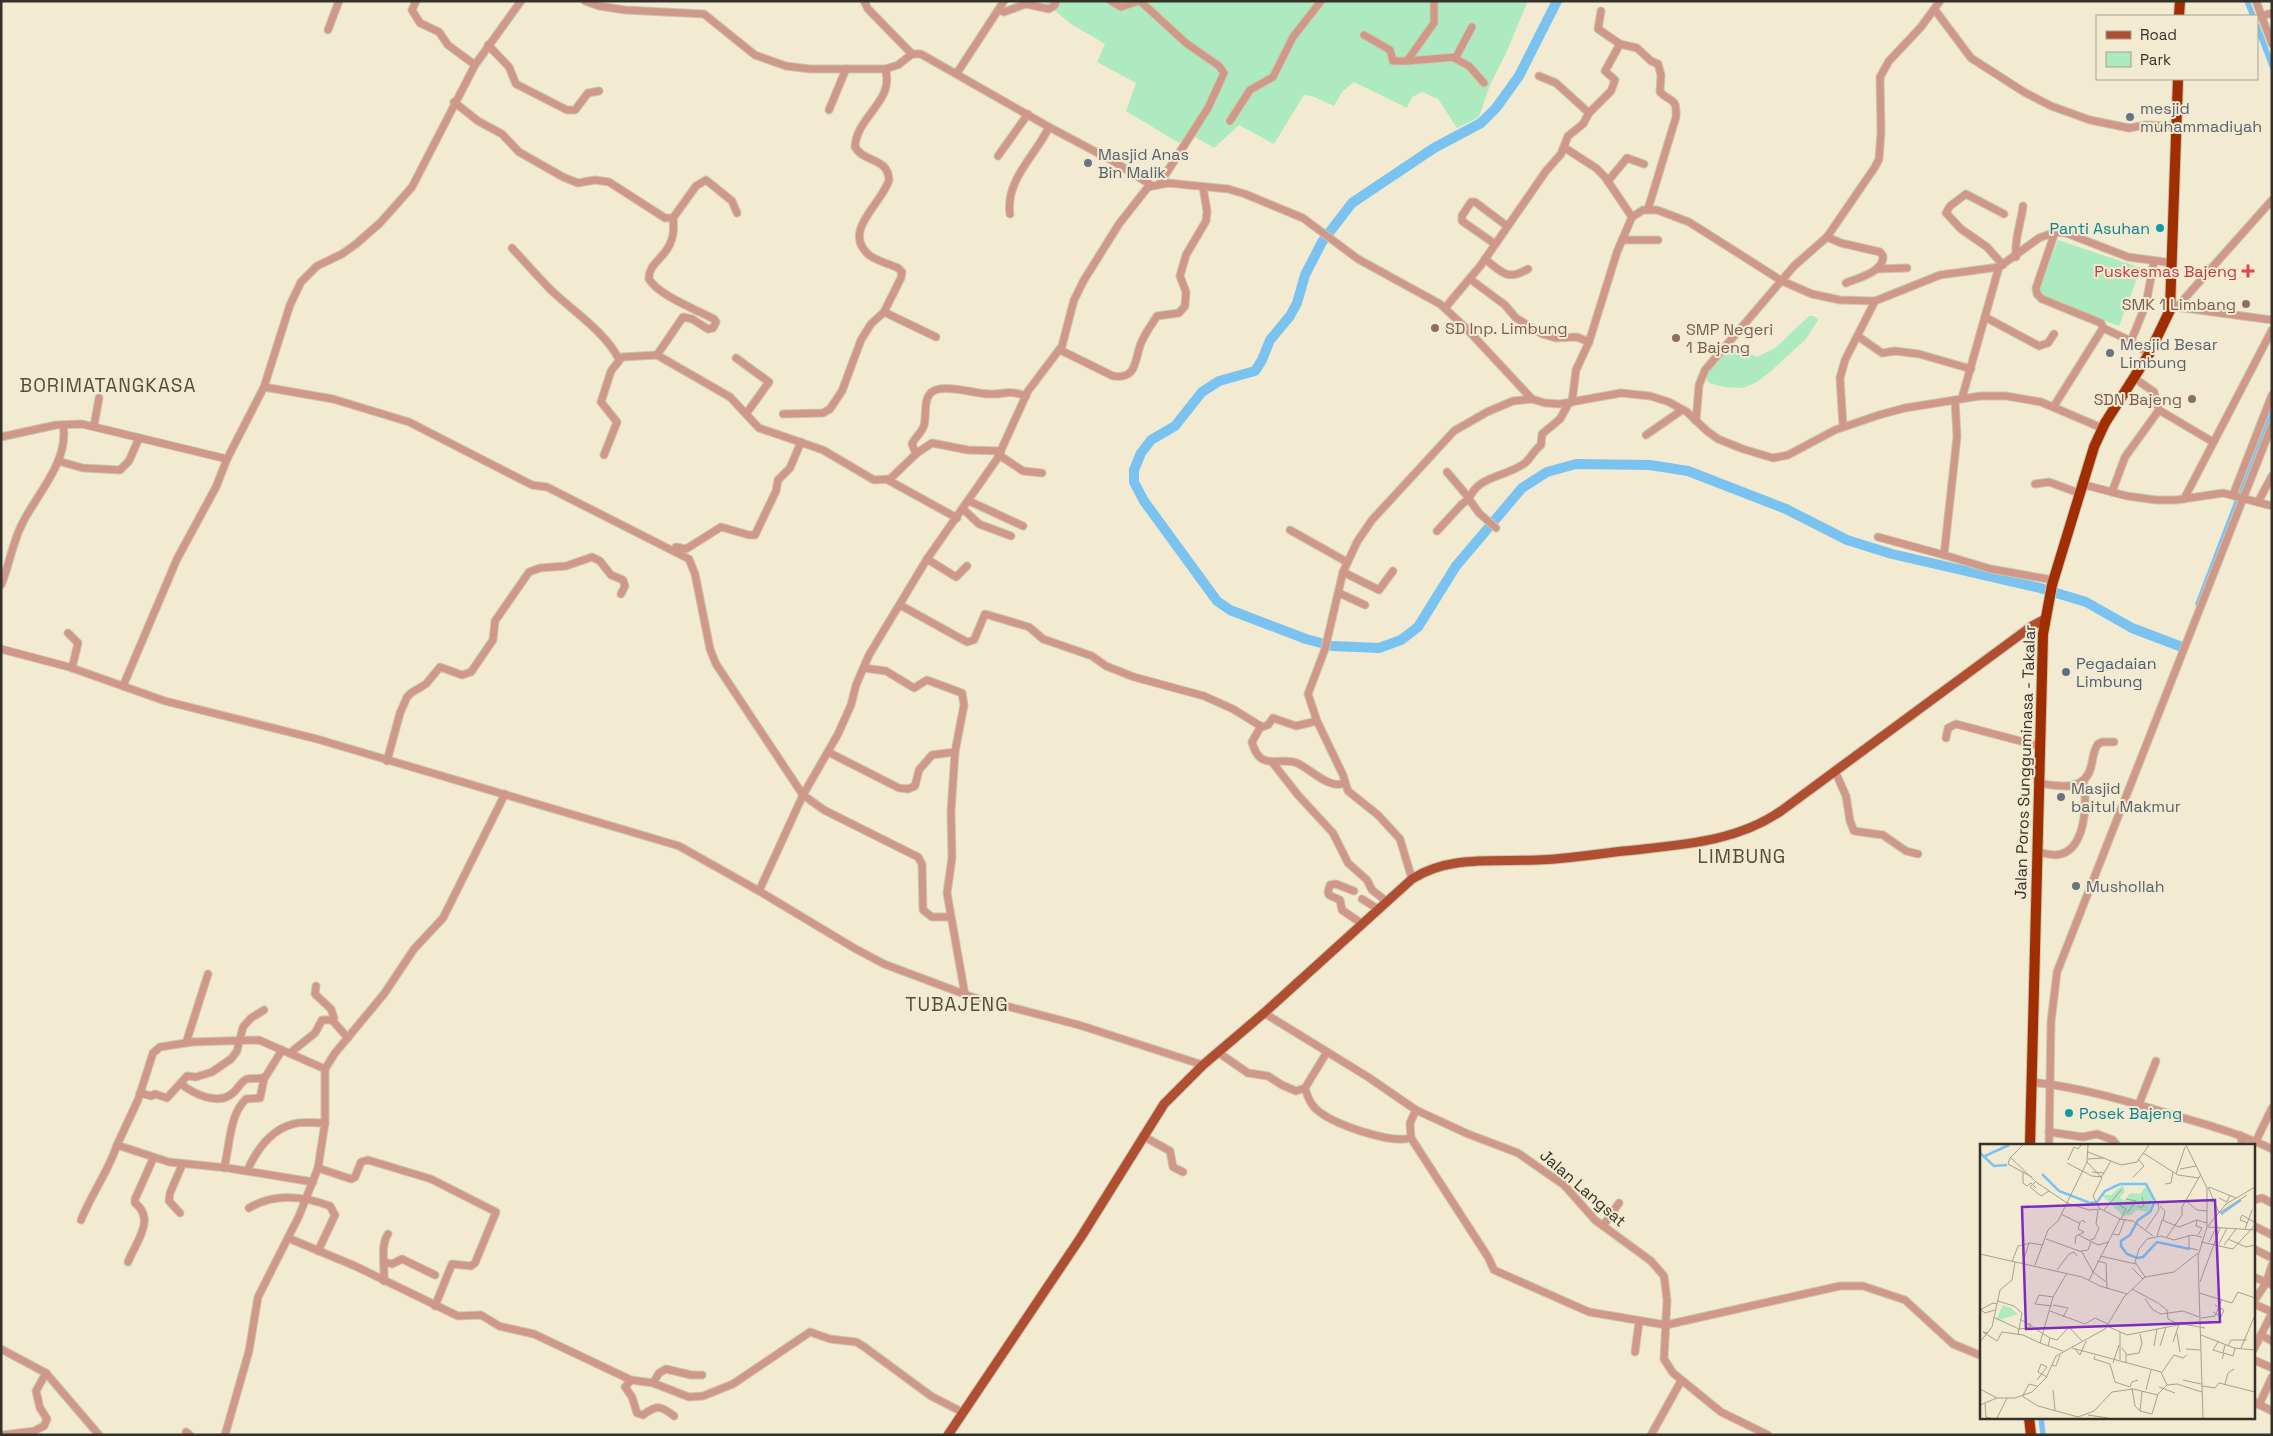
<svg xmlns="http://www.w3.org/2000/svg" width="2273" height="1436" font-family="'Space Grotesk',sans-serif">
	<rect width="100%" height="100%" fill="#f2ebd2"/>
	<g fill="#aeeac0">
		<path d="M1043,1h485l-22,52 -16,32 -11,32 -22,11 -19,-29 -16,-7 -10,5 -5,11 -53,-26 -12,10 -8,14 -22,-10 -8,-1 -30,49 -35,-19 -25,23 -24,-14 -11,9 -53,-32 10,-28 -39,-21 8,-18 -34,-20z"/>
		<path d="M2058,240l83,28 -22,58 -83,-30z"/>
		<path d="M1809,316h5l4,4 -12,19 -36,33 -13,10 -14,6 -19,-1 -15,-4 -4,-7 23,-32 29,13 18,-9z"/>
	</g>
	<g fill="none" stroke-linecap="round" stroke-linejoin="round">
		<g stroke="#7ac3f0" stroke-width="5.5">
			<path d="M2247,1l6,15"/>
			<path d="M2257,26l15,40"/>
			<path d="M2198,604l74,-194"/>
			<path d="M2041,1417l2,18"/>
		</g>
		<path stroke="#7ac3f0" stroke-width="10" d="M1557,1l-38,75 -23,32 -15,15 -47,25 -82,55 -30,39 -17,33 -8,28 -7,13 -20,24 -8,20 -7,11 -36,10 -17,11 -27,34 -24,14 -10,13 -7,17v12l10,19 73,100 13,9 76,29 26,7 47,2 22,-8 17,-13 38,-61 66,-78 25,-16 29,-8 74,1 38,6 98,38 61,31 45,14 148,34 46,14 46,26 50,19"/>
		<g stroke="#ccc6b0" stroke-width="9">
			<g id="minor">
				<path d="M416,1l-4,9 8,13 19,9 9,13 27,20"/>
				<path d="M585,1l14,5 26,4 79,4 51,41 31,11 24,3h75l13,-4 14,-11h9l128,73 64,34 38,24"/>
				<path d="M864,1l4,8 44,45"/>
				<path d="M1111,1l10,6 17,-6"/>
				<path d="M1140,1l46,42 33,23 5,7 -16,35 -48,75"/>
				<path d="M2256,1l16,43"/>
				<path d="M999,10l5,2 22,-8 23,5 6,-4 1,-4"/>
				<path d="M1935,10l36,48 53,34 27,14 39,14 39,8 17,-3 30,1"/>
				<path d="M2261,16l11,-3"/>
				<path d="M328,30l11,-29"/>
				<path d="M1364,35l26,15 3,11h14l27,-38v-22"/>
				<path d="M1620,44l17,4 14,13 7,3 3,11 -1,17c11,11 17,5 16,25l-28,92"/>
				<path d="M488,45l21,22 7,17 51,26h8l13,-17 11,-2"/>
				<path d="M1454,58l15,8 15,17"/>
				<path d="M1407,61l49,-4 16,-30"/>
				<path d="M957,73l47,-72"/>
				<path d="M1539,76l17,7 33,30"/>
				<path d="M454,102l24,19 24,13 17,18 44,25 15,6 17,-3 14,2 56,36h8l23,-32 10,-6 26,21 5,12"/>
				<path d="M829,110l17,-41"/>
				<path d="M1230,121l20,-31 23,-13 20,-40 28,-36"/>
				<path d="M1565,148l31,20 9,9 27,40"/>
				<path d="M998,156l30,-42"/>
				<path d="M1608,181l19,-23 17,6"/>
				<path d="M1010,214c-5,-34 26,-59 39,-87"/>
				<path d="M1827,237l14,6 39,9 3,4c1,16 -25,22 -37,27"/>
				<path d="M1622,240h36"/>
				<path d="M1495,244l-33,-23v-5l9,-14h4l32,24"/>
				<path d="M512,248c13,14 26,29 40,43 23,22 51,39 67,68"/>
				<path d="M2016,257c-2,-18 5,-33 7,-51"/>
				<path d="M1485,259c18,14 22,22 43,10"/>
				<path d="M2003,265l-16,-18 -26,-18 -15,-16 4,-7 16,-12 38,20"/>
				<path d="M1877,269l30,-1"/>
				<path d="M1470,279l35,26 11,13 26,16 14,4 21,-1 12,5"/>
				<path d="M2176,307l96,13"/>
				<path d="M2177,307l95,-107"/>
				<path d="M1445,308l36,-43 65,-94 15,-17 7,-18 15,-12 6,-11 22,-22 4,-11 -10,-9 15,-27 -22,-15 3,-18"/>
				<path d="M884,312l52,25"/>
				<path d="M1985,317l54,29 9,-3 6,-9"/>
				<path d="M2103,328l28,13 18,13"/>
				<path d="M1859,337l23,16 13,-2 24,3 52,15"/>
				<path d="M2131,341l15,-37 8,-43"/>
				<path d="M1060,350l53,26c26,4 21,-19 29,-35 4,-9 10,-17 15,-25l22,-3 6,-7 1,-14 -6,-16 6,-21 20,-34 1,-10 -4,-24"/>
				<path d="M657,355l26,-38 9,2 16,10 5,-1 3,-6 -2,-3c-17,-9 -56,-24 -65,-40 -1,-21 29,-22 24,-61"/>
				<path d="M736,358l33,24 -23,32"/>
				<path d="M2133,377l21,15 5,18 54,32"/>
				<path d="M264,387l69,12 76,23 123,63 15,2 142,72 6,15 15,75 6,15 87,131 21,15 94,47 4,7 1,46 9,7h18"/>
				<path d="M1962,398l37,-131"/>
				<path d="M1955,400l2,37 -13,118 47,14 62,11"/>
				<path d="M1572,402l4,-32 13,-28 28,-90 15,-35 11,-7h14l32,12 93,59 30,13 28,6 35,1 65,-26 59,-8 40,-29 16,-6 11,1 62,24 45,6"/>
				<path d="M2054,406l49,-78 -2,-5 -59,-24 -5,-5 -1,-6 19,-56"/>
				<path d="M783,414l40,-1 7,-4 12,-18 19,-51 10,-16 13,-12 17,-34 1,-6 -4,-4c-9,-4 -21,-7 -29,-13 -28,-24 13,-51 20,-75 -1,-23 -25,-17 -34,-33 1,-30 41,-47 30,-78"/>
				<path d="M1696,421l3,-36 6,-15 89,-104 33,-29 48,-70 4,-8 2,-27 -1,-55 9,-16 32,-34 19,-26"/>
				<path d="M94,426l5,-28"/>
				<path d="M1843,426l-3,-48 5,-18 30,-59"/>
				<path d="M1646,435l36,-25"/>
				<path d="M1,437l55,-12 26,-1 145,35"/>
				<path d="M916,454l-4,-10c3,-7 10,-11 12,-19 3,-10 -1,-21 5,-30 8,-14 46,-1 60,-1 17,1 17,-5 37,2"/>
				<path d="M604,455l13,-33 -16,-20 10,-31 11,-14 35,-2 73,42 29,31 64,22 51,30 16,-1 27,-26 15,-10 36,7 33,1"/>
				<path d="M999,455l24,16 19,2"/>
				<path d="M58,461l25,7 37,2 9,-9 10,-23"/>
				<path d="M1447,472l22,26"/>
				<path d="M888,480l69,38"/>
				<path d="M2035,484l14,-2 30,11"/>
				<path d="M2081,484l46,12 29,4h20l47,-7 49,13"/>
				<path d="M2112,492l13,-35 34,-47"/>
				<path d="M2233,495l39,-100"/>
				<path d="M2184,499l88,-169"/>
				<path d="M969,501l54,25"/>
				<path d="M2258,502l14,-26"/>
				<path d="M963,509l16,15 32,12"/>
				<path d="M1496,528l-17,-15 -10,-14c9,-24 38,-22 56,-36 6,-5 9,-13 16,-18l1,-11 18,-15 9,-16"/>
				<path d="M1290,530l57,32"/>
				<path d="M1437,531l25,-27 7,-5"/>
				<path d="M1878,537l66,18"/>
				<path d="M676,547l10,2 35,-22 28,8h6l21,-44 2,-11 12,-12 11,-26"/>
				<path d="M927,559l29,18 11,-11"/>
				<path d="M1343,572l36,18 14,-19"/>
				<path d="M1,585c8,-19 11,-40 20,-59 14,-30 49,-65 42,-101"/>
				<path d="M1339,593l26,12"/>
				<path d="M900,605l67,37 7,-2 11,-26 44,13 14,12 49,17 14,10 28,11 70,19 29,13 29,18 6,-2 5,-7 23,8 21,-5"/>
				<path d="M68,633l10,10 -6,25"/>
				<path d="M1,649l68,18 96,34 152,38 362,107 80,45 95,57 30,16 88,33 107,28 124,40"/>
				<path d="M864,668l22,3 28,17 13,-8 35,13 2,12 -9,47 -4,60 1,46 -5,35 18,102"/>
				<path d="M123,686l54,-127 39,-72 11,-28 37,-72 26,-82 11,-23 16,-16 25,-12 14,-10 24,-21 32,-36 63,-122 46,-64"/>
				<path d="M1261,726l-9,16c2,7 4,13 10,17 11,6 24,-1 35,4 14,6 32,27 48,20"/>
				<path d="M1946,738l2,-10 8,-4 83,22"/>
				<path d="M828,752l71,36 9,1 7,-3 4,-16 13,-15 23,-3"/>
				<path d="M387,761l13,-48 7,-16 4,-4 15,-9 14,-17 22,8 9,-3 22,-32 2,-19 34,-49 11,-4 26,-2 26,-9 8,4 11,14 12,5 2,6 -4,8"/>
				<path d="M1272,762l26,33 35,38 15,30 19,17 5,10 14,11"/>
				<path d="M1835,771l11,25 4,25 4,10 29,4 23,16 12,3"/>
				<path d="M2038,783c20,3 46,10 53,-16 2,-8 2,-16 7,-23l4,-2h12"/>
				<path d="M2037,852c6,1 13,3 19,3 30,-2 32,-54 27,-74"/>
				<path d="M1412,879l-12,-40 -22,-24 -30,-24 -5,-16 -26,-54 -9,-27 17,-45 18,-77 14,-30 15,-22 82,-89 33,-19 26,-11 19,-2 13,4 15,1 61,-11 29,3 19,6 18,10 20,19 11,8 25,10 30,9 15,-3 47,-25 44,-15 26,-7 75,-12h26l35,6 61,26"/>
				<path d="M759,891l44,-96 35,-61 13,-29 5,-20 13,-30 58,-96 70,-100 31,-68 34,-45 12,-46 10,-20 35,-56 29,-37 20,-4 60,6 17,5 58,24 55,41 82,45 25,23 67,72"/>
				<path d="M1354,891l-18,-7 -6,1 -2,7 1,3 11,5 2,10 19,13"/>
				<path d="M1362,899l16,10"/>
				<path d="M1264,1013l104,64 48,33 52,24 50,19 46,32 31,35 56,41 13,15 3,24 -3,59 9,14 48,39 47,23"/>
				<path d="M332,1020l16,18"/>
				<path d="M186,1043l22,-69"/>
				<path d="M290,1053l25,-20 7,-13h10l2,-2 -3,-9 -16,-15 1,-8"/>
				<path d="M1219,1053l29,20 20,3 14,9 14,6 9,-3 22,-36"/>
				<path d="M2031,1082c47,5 93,18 139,32 34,10 69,19 102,35"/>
				<path d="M181,1084c13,10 37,22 52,9 5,-4 8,-12 14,-14 7,-2 13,2 19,-3l16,-26"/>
				<path d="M1305,1088c2,7 5,16 11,21 16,15 74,35 95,29l-1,-15 6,-13"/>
				<path d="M140,1093l11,3 4,-2 12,4 20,-22 9,1 16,-5 19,-13 6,-8 6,-24 8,-9 13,-8"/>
				<path d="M2139,1104l17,-43"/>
				<path d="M2049,1132l34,5 14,-3 16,6 3,4"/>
				<path d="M2240,1135l3,10"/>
				<path d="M1143,1136l27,15 3,16 10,5"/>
				<path d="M1411,1138l77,119 6,13 95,42 77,13 174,-39h23l42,14 48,44 29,12"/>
				<path d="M2256,1141l16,-33"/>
				<path d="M2049,1145l2,-123 6,-50 215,-547"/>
				<path d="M224,1168c6,-22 5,-53 22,-69l14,-1 4,-19"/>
				<path d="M318,1168l33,11 4,-2 6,-15 7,-2 63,19 65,33 -21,51 -4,3 -19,-2 -17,42"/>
				<path d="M247,1171c9,-20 23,-41 46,-47 9,-3 22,-1 32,-1"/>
				<path d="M313,1182l-85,-14 -59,-6 -52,-17 21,-45 15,-47 7,-6 32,-5 67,-2 66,29"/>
				<path d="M2254,1200l8,-2 10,5"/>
				<path d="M249,1208c25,-15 55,-12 81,-2l5,9 -17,36"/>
				<path d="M180,1213l-11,-12 1,-8 12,-28"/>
				<path d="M81,1220c11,-27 27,-48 36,-75"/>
				<path d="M1603,1226l16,-23"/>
				<path d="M2254,1226l18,9"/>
				<path d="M288,1238l67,28 103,50 23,-1 18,11 35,8 97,46 22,3 36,14 14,-1 30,-12 77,-52 20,7 26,3 7,4 68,50 31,16"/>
				<path d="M2254,1249l18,9"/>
				<path d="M128,1262c8,-20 28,-43 7,-59v-4l18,-40"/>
				<path d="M385,1262l7,2 10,-5 33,16"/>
				<path d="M2254,1277l18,8"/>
				<path d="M384,1281c1,-15 -4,-35 4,-47"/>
				<path d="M2254,1301l12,-18 6,-18"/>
				<path d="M2254,1304l18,8"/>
				<path d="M2261,1335l11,6"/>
				<path d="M1,1349l45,24 53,62"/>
				<path d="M2254,1349l18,-36"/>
				<path d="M1635,1352l4,-30"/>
				<path d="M2254,1360l18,8"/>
				<path d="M631,1380l-6,7 7,10 5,16 6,2c14,-10 17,-10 31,1"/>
				<path d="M653,1383l6,-10 7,-4 25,6h11"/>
				<path d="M2254,1402l18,9"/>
				<path d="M2259,1405l13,-28"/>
				<path d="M186,1432l4,3"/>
				<path d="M3,1435l31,-4 10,-5 3,-7 -7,-11 -4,-17 10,-18"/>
				<path d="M225,1435l24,-84 9,-54 41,-81 19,-48 7,-45v-54l10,-16 49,-59 30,-45 29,-31 62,-124"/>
				<path d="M1651,1435l30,-54"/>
			</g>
		</g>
		<g stroke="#ccc6b0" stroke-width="11">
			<path id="major" d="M948,1435l133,-198 83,-133 39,-39 61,-52 148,-134c37,-24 83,-17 125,-19 29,-1 59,-6 87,-9 54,-6 111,-8 157,-40l251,-185 13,-7"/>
		</g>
		<g stroke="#ccc6b0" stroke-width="12">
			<g id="highway">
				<path d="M2179,16l1,-15"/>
				<path d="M2030,1145l13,-511 9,-49 42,-138 11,-24 44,-69 21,-44 8,-231"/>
				<path d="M2029,1417l2,18"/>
			</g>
		</g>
		<use href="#minor" stroke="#cf9888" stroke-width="7"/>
		<use href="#major" stroke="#af4e31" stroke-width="9"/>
		<use href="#highway" stroke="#a02e00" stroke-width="10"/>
	</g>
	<g fill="#6b7280" stroke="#f2ebd2" stroke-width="2">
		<circle cx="2130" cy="117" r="5"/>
		<circle cx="1088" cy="163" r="5"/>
		<circle cx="2110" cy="353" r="5"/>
		<circle cx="2061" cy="797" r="5"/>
		<circle cx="2076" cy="886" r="5"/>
	</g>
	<g fill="#0f9aa8" stroke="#f2ebd2" stroke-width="2">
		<circle cx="2160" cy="228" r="5"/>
		<circle cx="2069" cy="1113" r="5"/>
	</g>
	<path fill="#e0444e" stroke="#f2ebd2" stroke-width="2" d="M2245.5 263.5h5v5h5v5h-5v5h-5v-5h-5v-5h5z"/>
	<g fill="#8d6e63" stroke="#f2ebd2" stroke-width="2">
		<circle cx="2246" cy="304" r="5"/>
		<circle cx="1435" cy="328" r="5"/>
		<circle cx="1676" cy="338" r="5"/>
		<circle cx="2192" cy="399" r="5"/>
	</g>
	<circle fill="#5c6f8a" stroke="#f2ebd2" stroke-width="2" cx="2066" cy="672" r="5"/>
	<g text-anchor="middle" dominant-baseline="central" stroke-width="4" stroke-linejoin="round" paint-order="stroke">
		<g font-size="16" fill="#5b616d" stroke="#f2ebd2" text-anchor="start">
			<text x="2140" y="108">mesjid<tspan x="2140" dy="18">muhammadiyah</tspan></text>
			<text x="1098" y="154">Masjid Anas<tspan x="1098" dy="18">Bin Malik</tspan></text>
			<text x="2120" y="344">Mesjid Besar<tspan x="2120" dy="18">Limbung</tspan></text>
			<text x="2071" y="788">Masjid<tspan x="2071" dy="18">baitul Makmur</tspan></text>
			<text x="2086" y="886">Mushollah</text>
		</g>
		<g font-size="16" fill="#0d838f" stroke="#f2ebd2" text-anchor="end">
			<text x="2150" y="228">Panti Asuhan</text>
			<text x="2079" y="1113" text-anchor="start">Posek Bajeng</text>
		</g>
		<g font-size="16" fill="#be3a42" stroke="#f2ebd2" text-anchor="end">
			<text x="2237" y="271">Puskesmas Bajeng</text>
		</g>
		<g font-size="16" fill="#785e54" stroke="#f2ebd2" text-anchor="end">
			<text x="2236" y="304">SMK 1 Limbang</text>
			<text x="1445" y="328" text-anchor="start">SD Inp. Limbung</text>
			<text x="1686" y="329" text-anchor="start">SMP Negeri<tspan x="1686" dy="18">1 Bajeng</tspan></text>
			<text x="2182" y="399">SDN Bajeng</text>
		</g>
		<g font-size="16" fill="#4e5e75" stroke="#f2ebd2" text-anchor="start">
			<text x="2076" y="663">Pegadaian<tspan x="2076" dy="18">Limbung</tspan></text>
		</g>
		<g font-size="16" fill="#343228" stroke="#f2ebd2">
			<text transform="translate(2025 762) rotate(-88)">Jalan Poros Sungguminasa - Takalar</text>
			<text transform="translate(1583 1188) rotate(41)">Jalan Langsat</text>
		</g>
		<g font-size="19" letter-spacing="1" fill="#544e39" stroke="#f2ebd2">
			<text x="108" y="385">BORIMATANGKASA</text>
			<text x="1742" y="856">LIMBUNG</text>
			<text x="957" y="1004">TUBAJENG</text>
		</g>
	</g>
	<g transform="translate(1980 1144)">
		<rect width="275" height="275" fill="#f2ebd2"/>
		<path d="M143,41l2,7 -5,5 4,4 6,-8 10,1 6,-8 2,2 5,11 -5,13 -11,-2 -6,5 -8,1 -21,-21h9zM23,161l8,3 7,6 -22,7z" fill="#aeeac0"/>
		<path fill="none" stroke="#7ac3f0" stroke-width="2.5" d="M0,9l14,13 13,-1M5,12l24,-11M62,30l17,17 31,12 7,-1 8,-11 15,-7h26l9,17 -5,11 -12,8 -8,15 -9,6v5l6,8 10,4 6,-1 14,-15 33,7M241,70l20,-14"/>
		<path fill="none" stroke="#a6a18e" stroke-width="1" d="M43,1l-13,13 -2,6 24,13M206,1l21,43v39l-9,29 5,162M108,8l33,13 16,-3 12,-17M163,9l35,22 21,3M31,14l25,24 31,21 22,7 12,-1 19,10M108,15l16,-1M88,16l6,-13 4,2 3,-4M107,18l15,16 -9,18 7,13M87,19l25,13 9,1 3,-4M200,25l16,-3M43,28v11l4,3 4,-3 5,5M112,28l12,1 7,-12M196,30l9,-27M153,33l11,-11 -6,-7M55,38l-5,5 11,9 8,-5M185,40l6,-1 2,-11M228,43l11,26 28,-18M229,43l27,11M239,54l8,4 3,-7M146,55l10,2 -9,12M207,58l10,8 10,1M136,59l10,6 -5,10M158,62l3,2 3,-3 -2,-8M180,62l5,5 -2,9M124,66l18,-21M81,70l18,9 4,-3 2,3M217,77l-1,5 6,2 -4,7M268,79l-8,-3 2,-5 12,7M228,82l18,-22 29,-17M228,83l47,3M166,85l13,-19 -1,-7M265,85l7,-19M133,90l6,1 6,-16M99,91l19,10 11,-3M209,91v13l9,2M177,92l5,-16 17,7 18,-7 10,3M187,93l15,-22v-8l19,-33M66,95l36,13 11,20 13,10M248,95l18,8 9,-2M110,96l4,-1 5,-11 -3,-4 2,-14M221,98l32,7 22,-24M229,98l7,-14M95,100l1,-8 8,-4 -6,-3 2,-6M239,100l8,-16M244,101l12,-16M101,107l7,-1 3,-8M0,110l102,23 18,9 27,8M120,112l36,8M117,117l9,2 1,26M32,118l6,-16 12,-3 13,2M43,118l6,-19M55,121l13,-35 10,-9 29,-59 1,-17M152,124l11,11M77,126l12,-16 5,-2 3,4M165,133l-10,-15 4,-13 8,-10 14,-3 13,4 18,-5 10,2M109,136l31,-61 13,2 20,15M220,138l20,-54M152,145l26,14 9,7 1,9 10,5M219,149l33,10 6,-11 17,6M165,155l8,11 8,4 22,-3 16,6M18,157l16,5 8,7 -4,22M73,161l15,3 -5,9M72,162l-17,-2 4,-9 14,2M0,166l13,-7 4,1M1,166l4,3 10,-3M70,167l35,13 10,-6 13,6M233,168l8,5 3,-7 -9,-5M13,173l24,11M221,174l14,-2 7,-17M40,175l30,19 -2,8M127,182l20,9 56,-11 22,4M37,185l13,-1v-5M140,188v28M8,189l-5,-1 14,9 5,-9 21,3 17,8M197,189l3,19M221,191l33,13 21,2M70,194l7,2 12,-13 13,14M0,198l12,-15 8,-37 12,-10 3,-18M193,198l6,-18M238,198l-5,8 10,3 2,-8M174,202l3,-17M180,202l6,-19M248,202l3,-6h16M92,204l89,24 6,13M142,204l4,5v10M261,204l14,-33M95,205l5,6 6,-14M206,205l15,1M83,207l-23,-8 13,-46 14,-24M147,211l12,-2 3,-10 -2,-9M115,212l-1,3 16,5 5,18 15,5 2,-5 6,-2M242,215l2,-6 9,3 2,-8M133,219l6,-18M72,221l4,1 4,-11M67,223l-6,-3 -3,8 9,5M182,228l12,-17 9,3 4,-3M57,236l10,-13M203,236l18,4M245,240l3,-11 6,-4M222,242l13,2 4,-5 36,9M179,243l16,6M152,244l3,18 5,5M0,245l17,9M73,246l2,20M166,246l5,-20M162,247l-2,20 12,3 6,-20 9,-9 10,-1 25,8M43,251l6,-11 8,2M42,252l16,10 40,11 16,-6 18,-19 21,-3 25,6M5,259l1,14 5,1M0,261l17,-7h18l17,-6 14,-14 10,-22 49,-27 19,-32 21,-20 29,-5 24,-19M108,271l20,3M17,274l10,-20"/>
		<path fill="#7b2cbf" fill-opacity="0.15" stroke="#7b2cbf" stroke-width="2.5" d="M235,56l5,122 -194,7 -4,-122z"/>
		<rect width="275" height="275" fill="none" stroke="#343228" stroke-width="2.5"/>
	</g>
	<rect width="2273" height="1436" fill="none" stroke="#343228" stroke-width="5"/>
	<rect x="2096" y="15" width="162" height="65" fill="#f2ebd2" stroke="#a6a18e"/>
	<rect x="2106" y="31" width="25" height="8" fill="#af4e31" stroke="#a6a18e"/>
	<text x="2140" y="40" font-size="15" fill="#343228">Road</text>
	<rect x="2106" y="52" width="25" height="15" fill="#aeeac0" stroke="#a6a18e"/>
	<text x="2140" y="65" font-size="15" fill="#343228">Park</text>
</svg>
